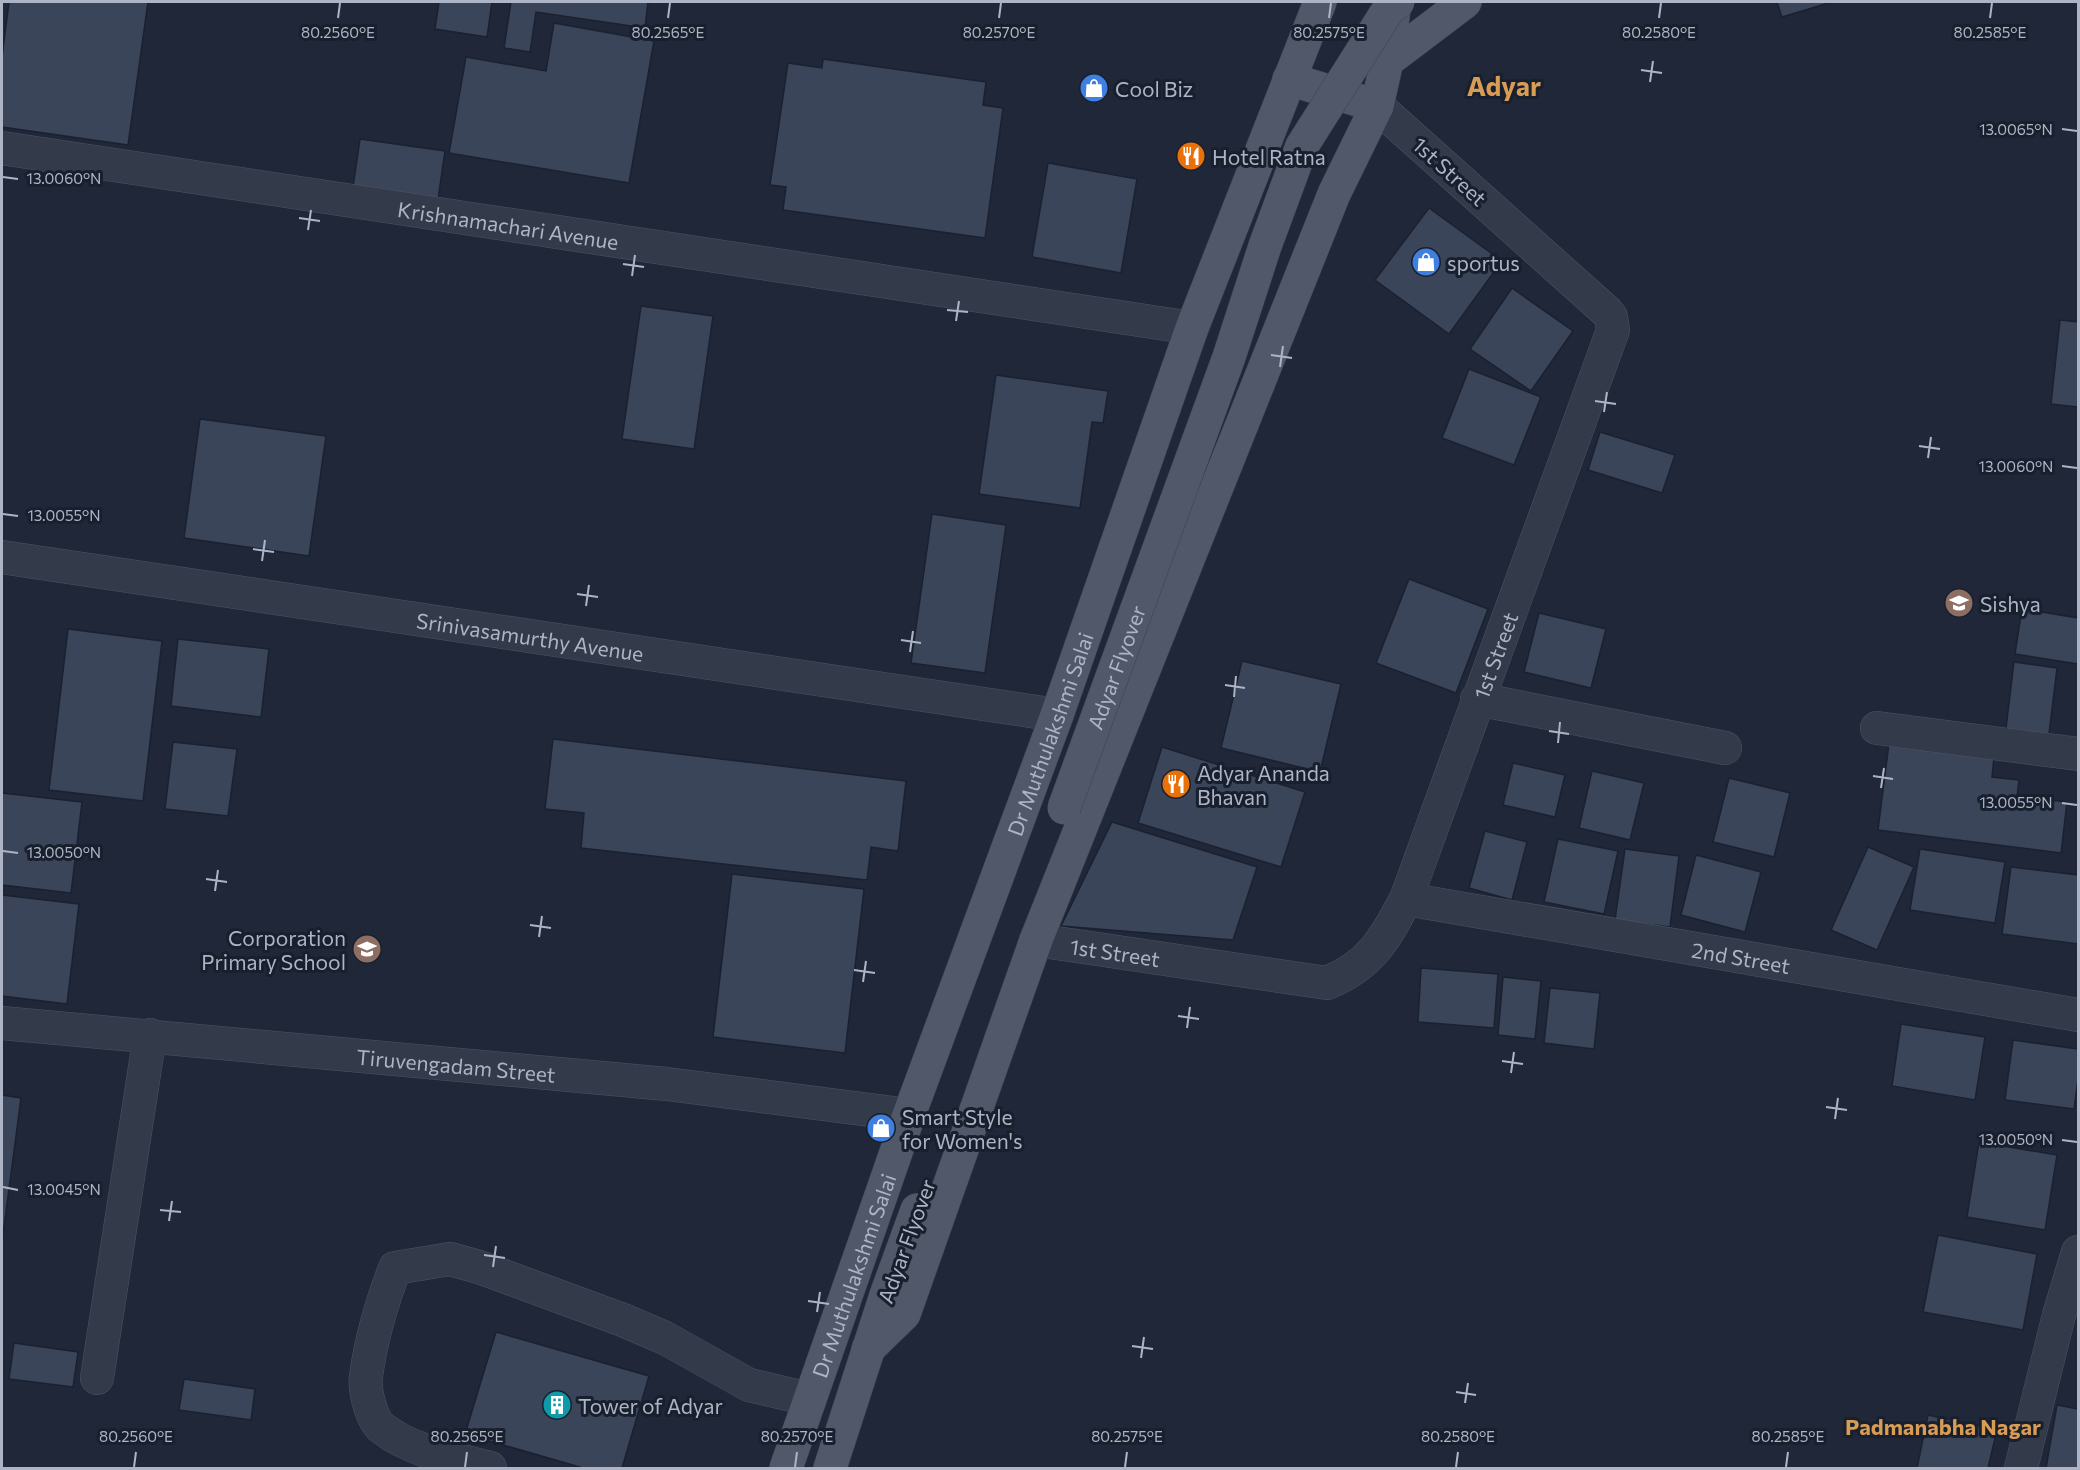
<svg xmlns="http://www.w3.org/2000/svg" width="2080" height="1470" font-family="Commissioner,sans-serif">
	<rect width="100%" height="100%" fill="#1f2739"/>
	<g fill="#3b4559" stroke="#1a2130" stroke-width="1.5">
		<path d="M9,2h139l-20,143 -126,-18v-70z"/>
		<path d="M439,2h53l-5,35 -52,-8z"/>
		<path d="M511,2h137l-3,26 -109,-16 -6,40 -26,-4z"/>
		<path d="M1777,2h55l-50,15z"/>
		<path d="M554,23l100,18 -25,142 -180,-30 17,-96 80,14z"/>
		<path d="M823,59l163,23 -3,23 20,3 -18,130 -202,-28 3,-23 -16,-2 18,-122 34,5z"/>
		<path d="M360,139l85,12 -8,55 -85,-12z"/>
		<path d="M1048,163l89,16 -16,94 -89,-16z"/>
		<path d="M1429,208l73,53 -53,73 -74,-54z"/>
		<path d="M1512,288l61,43 -42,60 -61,-42z"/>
		<path d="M641,306l72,10 -19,133 -72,-10z"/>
		<path d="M2060,320l18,2v85l-27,-3z"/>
		<path d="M1469,369l72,28 -27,68 -72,-27z"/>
		<path d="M996,375l112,16 -5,32 -11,-1 -12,86 -101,-14z"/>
		<path d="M200,419l126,17 -17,120 -125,-18z"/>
		<path d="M1600,432l75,23 -13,38 -74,-23z"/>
		<path d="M932,514l74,11 -21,148 -74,-10z"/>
		<path d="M1409,579l79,30 -32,84 -80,-30z"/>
		<path d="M2022,609l56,9v46l-63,-10z"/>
		<path d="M1539,613l67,16 -15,59 -67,-16z"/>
		<path d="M68,629l94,12 -19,160 -94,-11z"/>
		<path d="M178,639l91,10 -8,68 -90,-11z"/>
		<path d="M1242,661l99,23 -21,88 -99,-24z"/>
		<path d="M2014,662l43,6 -9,74 -43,-6z"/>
		<path d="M553,739l353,42 -8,70 -27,-4 -4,33 -286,-32 3,-35 -39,-4z"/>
		<path d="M173,742l64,7 -9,67 -63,-7z"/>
		<path d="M1889,743l105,14 -2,20 27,3 -2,16 50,6 -6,51 -183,-23z"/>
		<path d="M1162,747l143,45 -24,75 -143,-44z"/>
		<path d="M1513,763l52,12 -10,42 -52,-12z"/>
		<path d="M1592,771l52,12 -14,57 -51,-12z"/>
		<path d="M1729,778l61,15 -16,64 -61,-15z"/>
		<path d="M2,793l80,9 -11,91 -69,-8z"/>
		<path d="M1112,822l145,45 -24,73 -172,-14z"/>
		<path d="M1485,831l42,11 -15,58 -43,-12z"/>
		<path d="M1558,839l60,12 -14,63 -60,-12z"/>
		<path d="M1868,847l46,20 -37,83 -46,-20z"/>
		<path d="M1625,849l54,7 -9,71 -55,-7z"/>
		<path d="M1920,849l85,13 -10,61 -85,-13z"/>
		<path d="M1696,855l65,17 -16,60 -64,-17z"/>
		<path d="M2011,867l67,8v69l-76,-10z"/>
		<path d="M732,874l132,15 -19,164 -132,-16z"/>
		<path d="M2,895l77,9 -12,100 -65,-8z"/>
		<path d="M1421,968l77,6 -4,54 -76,-6z"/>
		<path d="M1503,977l38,4 -6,58 -37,-4z"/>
		<path d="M1550,988l50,5 -6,56 -50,-6z"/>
		<path d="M1901,1024l84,13 -10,63 -83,-14z"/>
		<path d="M2013,1040l65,9v30l-4,30 -69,-9z"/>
		<path d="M2,1095l19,3 -19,144z"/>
		<path d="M1979,1142l78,13 -12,75 -78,-13z"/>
		<path d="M1938,1235l99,19 -14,76 -100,-18z"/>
		<path d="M496,1332l153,44 -27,92h-39l-118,-34z"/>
		<path d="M14,1343l64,9 -5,35 -64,-8z"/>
		<path d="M184,1379l71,10 -4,31 -72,-10z"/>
		<path d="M2057,1405l21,4v59h-32z"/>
		<path d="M1928,1415l69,15 -9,38h-71z"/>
	</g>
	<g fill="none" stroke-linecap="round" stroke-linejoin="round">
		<g stroke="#4d5464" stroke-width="34">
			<g id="minor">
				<path id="s1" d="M2,148l1190,180"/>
				<path id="s2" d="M2,557l1055,158"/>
				<path d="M1477,699l248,49"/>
				<path d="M1877,728l201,26"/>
				<path id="s3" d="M1406,899l672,116"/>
				<path id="s4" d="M1036,940l291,43c44,-18 58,-44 79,-84l207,-569 -2,-13 -5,-6 -229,-205"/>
				<path id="s5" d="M2,1023l665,61 242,31"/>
				<path d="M97,1378l53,-343"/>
				<path d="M490,1468c-36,-9 -79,-17 -108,-40 -11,-9 -18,-39 -16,-52 5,-36 16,-74 29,-108l55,-9 29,8 144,53 42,18 84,47 60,14"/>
				<path d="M2021,1468l38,-153 19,-63"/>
			</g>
		</g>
		<g stroke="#3c4353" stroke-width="34">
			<g id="major">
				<path d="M1387,61l78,-59"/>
				<path d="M1289,79l88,27"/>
				<path d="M868,1349l36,-35 132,-374 298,-746 43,-88 10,-45 8,-59"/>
				<path id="s6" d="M786,1468l123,-353 148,-400 135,-387 128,-326"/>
				<path d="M830,1468l56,-173 31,-85"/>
			</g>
		</g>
		<use href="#minor" stroke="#333a49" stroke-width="33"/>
		<use href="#major" stroke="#505869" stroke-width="33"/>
		<g stroke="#3c4353" stroke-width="34" stroke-linecap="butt">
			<g id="major-bridge">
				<path id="s7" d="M1064,808l165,-451 36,-111 37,-100 86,-136 10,-8"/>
			</g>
		</g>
		<use href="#major-bridge" stroke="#505869" stroke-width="33"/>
	</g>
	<path fill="none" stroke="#adb4c6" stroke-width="2" d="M338,18l2,-15M668,18l2,-15M999,18l2,-15M1329,18l2,-15M1659,18l2,-15M1990,18l2,-15M1641,70l21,3M1650,82l3,-21M2062,129l15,2M3,177l15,2M299,218l21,3M308,230l3,-20M623,264l21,3M632,276l3,-21M947,310l21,2M956,321l3,-20M1271,355l21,3M1280,367l3,-21M1595,401l21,3M1604,412l3,-20M1919,446l21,3M1928,458l3,-21M2062,466l15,2M3,514l15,2M253,549l21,3M262,561l3,-21M577,594l21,3M586,606l3,-21M901,640l20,3M910,652l3,-21M1225,685l20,3M1234,697l2,-21M1549,731l20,3M1558,743l2,-21M1873,776l20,3M1881,788l3,-20M2062,803l15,2M3,851l15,2M206,879l21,3M215,891l3,-21M530,925l21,3M539,937l3,-21M854,970l21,3M863,982l3,-21M1178,1016l21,3M1187,1028l3,-21M1502,1061l21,3M1511,1073l3,-21M1826,1107l21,3M1835,1119l3,-21M2062,1140l15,2M3,1187l15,3M160,1210l21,2M169,1221l3,-20M484,1255l21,3M493,1267l3,-21M808,1301l21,3M817,1312l3,-20M1132,1346l21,3M1141,1358l3,-21M1456,1392l20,3M1465,1403l3,-20M134,1467l2,-15M465,1467l2,-15M795,1467l2,-15M1125,1467l2,-15M1456,1467l2,-15M1786,1467l2,-15"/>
	<defs>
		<g id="shop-disc" transform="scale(1.5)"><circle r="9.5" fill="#3f7fe0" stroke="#181f2d"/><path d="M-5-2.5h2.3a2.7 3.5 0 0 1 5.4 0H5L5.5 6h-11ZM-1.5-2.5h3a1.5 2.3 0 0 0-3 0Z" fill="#fff"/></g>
		<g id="restaurant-disc" transform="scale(1.5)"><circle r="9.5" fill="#e8710a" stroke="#181f2d"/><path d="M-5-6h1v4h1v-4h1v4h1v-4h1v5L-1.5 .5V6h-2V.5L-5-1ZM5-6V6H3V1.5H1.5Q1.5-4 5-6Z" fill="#fff"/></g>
		<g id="school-disc" transform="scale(1.5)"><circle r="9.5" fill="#8d6e63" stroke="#181f2d"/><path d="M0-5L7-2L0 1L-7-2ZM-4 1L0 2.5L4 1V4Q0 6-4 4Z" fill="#fff"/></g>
		<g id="building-disc" transform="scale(1.5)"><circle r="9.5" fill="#0f9aa8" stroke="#181f2d"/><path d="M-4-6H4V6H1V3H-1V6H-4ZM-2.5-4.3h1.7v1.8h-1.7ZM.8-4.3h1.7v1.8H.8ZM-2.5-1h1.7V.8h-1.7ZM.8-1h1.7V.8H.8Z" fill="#fff"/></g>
	</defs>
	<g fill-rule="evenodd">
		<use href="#shop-disc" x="1094" y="88"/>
		<use href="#restaurant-disc" x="1191" y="156"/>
		<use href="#shop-disc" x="1426" y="262"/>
		<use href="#school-disc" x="1959" y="603"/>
		<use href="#restaurant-disc" x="1176" y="784"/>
		<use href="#school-disc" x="367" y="949"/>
		<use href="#shop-disc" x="881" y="1128"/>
		<use href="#building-disc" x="557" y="1405"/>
	</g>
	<g text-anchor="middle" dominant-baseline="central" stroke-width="6" stroke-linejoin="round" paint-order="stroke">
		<g font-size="21" fill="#adb4c6" stroke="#181f2d" text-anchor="start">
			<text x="1115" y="88">Cool Biz</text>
			<text x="1212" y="156">Hotel Ratna</text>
			<text x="1447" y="262">sportus</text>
			<text x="1980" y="603">Sishya</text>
			<text x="1197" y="772">Adyar Ananda<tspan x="1197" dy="24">Bhavan</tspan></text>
			<text x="346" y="937" text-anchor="end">Corporation<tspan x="346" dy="24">Primary School</tspan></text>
			<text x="902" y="1116">Smart Style<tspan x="902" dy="24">for Women's</tspan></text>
			<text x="578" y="1405">Tower of Adyar</text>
		</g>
		<g font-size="21" fill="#adb4c6" stroke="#181f2d">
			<text transform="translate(1450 171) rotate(42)">1st Street</text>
			<text stroke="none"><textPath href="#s1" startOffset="512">Krishnamachari Avenue</textPath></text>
			<text stroke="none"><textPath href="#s2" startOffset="534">Srinivasamurthy Avenue</textPath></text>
			<text stroke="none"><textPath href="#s4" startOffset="672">1st Street</textPath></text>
			<text stroke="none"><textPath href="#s7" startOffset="150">Adyar Flyover</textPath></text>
			<text stroke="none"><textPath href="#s6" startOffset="780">Dr Muthulakshmi Salai</textPath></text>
			<text stroke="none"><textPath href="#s4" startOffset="80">1st Street</textPath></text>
			<text stroke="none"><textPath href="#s3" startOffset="340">2nd Street</textPath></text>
			<text stroke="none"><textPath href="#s5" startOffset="456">Tiruvengadam Street</textPath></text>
			<text transform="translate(906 1241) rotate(-70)">Adyar Flyover</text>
			<text stroke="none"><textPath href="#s6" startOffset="204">Dr Muthulakshmi Salai</textPath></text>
		</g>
		<g font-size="22" font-weight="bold" fill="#d99c55" stroke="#181f2d">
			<text x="1943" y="1426">Padmanabha Nagar</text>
		</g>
		<g font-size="27" font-weight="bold" fill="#d99c55" stroke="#181f2d">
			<text x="1504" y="85">Adyar</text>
		</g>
	</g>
	<g font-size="15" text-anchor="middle" fill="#adb4c6" stroke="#181f2d" stroke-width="6" stroke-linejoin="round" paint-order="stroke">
		<text x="338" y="38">80.2560°E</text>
		<text x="668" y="38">80.2565°E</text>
		<text x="999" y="38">80.2570°E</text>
		<text x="1329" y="38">80.2575°E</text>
		<text x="1659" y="38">80.2580°E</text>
		<text x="1990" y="38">80.2585°E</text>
		<text x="2016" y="135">13.0065°N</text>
		<text x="64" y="184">13.0060°N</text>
		<text x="2016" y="472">13.0060°N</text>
		<text x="64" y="521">13.0055°N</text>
		<text x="2016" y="808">13.0055°N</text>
		<text x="64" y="858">13.0050°N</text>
		<text x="2016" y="1145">13.0050°N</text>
		<text x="64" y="1195">13.0045°N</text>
		<text x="136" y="1442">80.2560°E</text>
		<text x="467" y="1442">80.2565°E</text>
		<text x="797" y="1442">80.2570°E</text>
		<text x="1127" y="1442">80.2575°E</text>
		<text x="1458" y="1442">80.2580°E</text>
		<text x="1788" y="1442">80.2585°E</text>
	</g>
	<rect width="2080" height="1470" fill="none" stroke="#adb4c6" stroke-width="6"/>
</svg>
